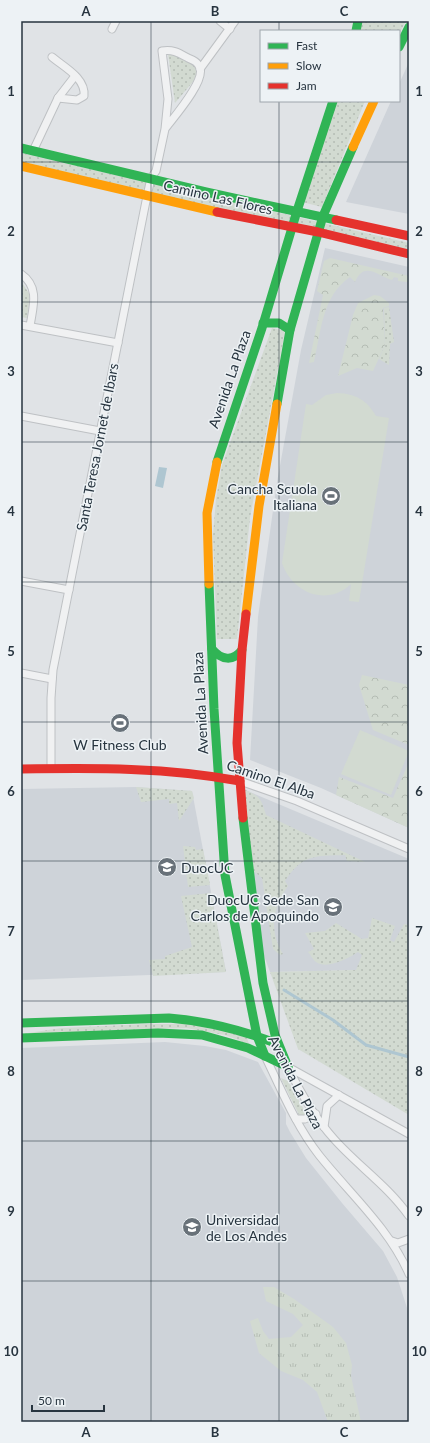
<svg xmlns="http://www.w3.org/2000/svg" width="430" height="1443" font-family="Lato,sans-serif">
	<defs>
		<pattern id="grass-dots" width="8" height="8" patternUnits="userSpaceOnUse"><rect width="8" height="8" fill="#d2dad1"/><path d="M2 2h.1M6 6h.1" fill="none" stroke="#b4bcb4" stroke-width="1.8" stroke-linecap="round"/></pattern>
		<pattern id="forest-crowns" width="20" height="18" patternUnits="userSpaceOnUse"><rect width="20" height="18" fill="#d2dad1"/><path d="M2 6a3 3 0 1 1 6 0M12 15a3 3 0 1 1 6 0" fill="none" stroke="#b4bcb4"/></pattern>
		<pattern id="park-tufts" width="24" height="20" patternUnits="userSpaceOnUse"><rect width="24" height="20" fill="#d2dad1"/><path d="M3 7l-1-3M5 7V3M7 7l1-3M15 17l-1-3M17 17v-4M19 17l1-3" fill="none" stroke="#b4bcb4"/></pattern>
	</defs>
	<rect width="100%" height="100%" fill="#e0e3e6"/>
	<g fill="#ced3d9">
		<path d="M409,62v152l-63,-12 45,-101h8v-17z"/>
		<path d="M325,248l84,19v561l-88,-40 -71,-28 8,-143 19,-135 24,-132z"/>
		<path d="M136,787l56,4 34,181 -205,8v-191z"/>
		<path d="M243,789l166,70v110l-139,3 -10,-27z"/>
		<path d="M165,1042l40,4 21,4 32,12 28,51v11l4,8 16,26 36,45 41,48 14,26 12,37v108h-388v-374z"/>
	</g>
	<g fill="url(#grass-dots)">
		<path d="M363,21h43l-7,13v-3h-40z"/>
		<path d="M168,54h4l27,13 -2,10 -22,26z"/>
		<path d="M336,101h29l-43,106 -20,-5z"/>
		<path d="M21,153l388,90v7l-260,-56 -128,-33z"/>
		<path d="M21,281l9,14 -3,23 -6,-1z"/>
		<path d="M389,307l5,35 -4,2 -1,21 -10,-6 6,-14 -1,-37z"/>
		<path d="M272,328l13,3 -35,187 -13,121h-20l-4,-104 3,-36 6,-34z"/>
		<path d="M136,787l56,4 2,7 -15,23 -2,-18 -8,1v-5l-28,3z"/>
		<path d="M243,789c17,7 18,9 23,26l99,47 -18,-1 -2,-6c-29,1 -43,-1 -60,26l3,5c-16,22 -19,45 -5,68l-3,1 -7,-6 -11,-71 -10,-8z"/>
		<path d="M183,846l12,1 1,3 7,-1 7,36 -22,2z"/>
		<path d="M211,893l15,79 -73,4 -4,-16 16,-1v-3l27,-9 -11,-51z"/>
		<path d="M372,918l23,8 -5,14 4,2 10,-18 5,1v190l-111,-66 -28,-77 86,-2 6,-15 -4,-3c-9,6 -31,18 -42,10 -3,-2 -5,-7 -8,-10l6,-3 -9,-16 20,-2 11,-8 26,16 6,-1z"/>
		<path d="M144,1024h48l17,2 38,12 2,6 -24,-9 -39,-7 -165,6 41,-6z"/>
		<path d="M281,1078l7,3 20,36h-8z"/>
	</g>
	<g fill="url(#forest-crowns)">
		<path d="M330,258l79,18v4l-2,2 -9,-1v-3l-4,-1 -2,3c-14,-4 -28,-20 -37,2l-5,-5c-28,19 -29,55 -36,85l-5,1 14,-68 -6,-4 7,-30z"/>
		<path d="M374,295l6,1 9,7v3l-6,2 2,37 -12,26 -16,-3 -19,8 15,-61 5,-12z"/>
		<path d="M362,675l47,10v60l-36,-15 -14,-45z"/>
		<path d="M409,762v66l-73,-33 3,-18 54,21z"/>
	</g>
	<path fill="url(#park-tufts)" d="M263,1287h11l20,12 39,28 13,16 6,22 -1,11 10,46h-33l-11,-30 -14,-12 -22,-9 -22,-18 -9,-32 8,-3 5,13 6,8 22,-2 12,-12 -10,-11 -27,-13z"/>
	<g fill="#d2dad1">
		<path d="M337,393c19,1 30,7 39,23l13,2 -30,184 -10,-1 2,-17c-24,23 -59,9 -69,-21l24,-159 6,1 14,-10z"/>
		<path d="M360,730l49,21 -18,44 -50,-21z"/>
	</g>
	<path fill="#aec6d1" d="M159,467l8,1 -4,20 -8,-2z"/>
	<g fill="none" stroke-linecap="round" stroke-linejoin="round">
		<path stroke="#aec6d1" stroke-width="3" d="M284,990l49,30 33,25 43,12"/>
		<g stroke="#bec1c4" stroke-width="9">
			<g id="street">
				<path d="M220,21l10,8"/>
				<path d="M112,29l4,-8"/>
				<path d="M52,57c12,10 34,21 32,39l-7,4 -19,-2"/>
				<path d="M200,69l35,-48"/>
				<path d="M33,151l25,-53 17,-22"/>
				<path d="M21,274c19,13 12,33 9,52"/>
				<path d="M21,325l97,18"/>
				<path d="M21,416l79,15"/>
				<path d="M21,581l48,9"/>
				<path d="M21,673l31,6"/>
				<path d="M51,768v-70l2,-28 94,-474 4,-18 5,-7 9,-42 3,-30 -6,-48c11,-2 17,2 26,7 5,2 10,4 12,10 5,14 -27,50 -35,61"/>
				<path d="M240,781l57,20 112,48"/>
				<path d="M265,1056c16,33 31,70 54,99 31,39 70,73 90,119"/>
				<path d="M288,1067c12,25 27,51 46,72 24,27 54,47 75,77"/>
				<path d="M288,1067l121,67"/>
				<path d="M296,1119h9l11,-5"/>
				<path d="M324,1127l3,-21 12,-11"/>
				<path d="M392,1241l6,2 11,-4"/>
			</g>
		</g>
		<use href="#street" stroke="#f0f1f2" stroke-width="7"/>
		<g stroke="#30b455" stroke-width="9">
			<path d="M356,31l2,-10"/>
			<path d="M399,47l10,-20"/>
			<path d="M21,148l185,44 130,28"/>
			<path d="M263,323h16l11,7"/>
			<path d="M277,404l13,-74 33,-114 30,-69"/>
			<path d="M217,462l45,-134 35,-117 36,-110"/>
			<path d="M209,584l5,125 11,166 32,161 8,20"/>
			<path d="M212,649c9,11 21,13 30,1"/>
			<path d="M243,818l20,165 12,52 13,32"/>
			<path d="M21,1023l148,-5c38,3 73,12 109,26"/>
			<path d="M21,1038l137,-5 44,2 46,13 40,19"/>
		</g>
		<g stroke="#ff9f0a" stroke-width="9">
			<path d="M353,147l21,-46"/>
			<path d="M21,166l196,46"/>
			<path d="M209,584l-2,-71 10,-51"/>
			<path d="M246,614l13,-108 18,-102"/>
		</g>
		<g stroke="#e5322d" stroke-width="9">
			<path d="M217,212l101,20 91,22"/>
			<path d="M336,220l73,16"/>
			<path d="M21,769c74,-1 146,-2 219,12"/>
			<path d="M243,818l-6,-75 5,-93 4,-36"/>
		</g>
	</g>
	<path fill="none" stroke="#27343f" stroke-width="1" stroke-opacity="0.55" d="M151,21v1401M279,21v10M279,101v1321M21,162h388M21,302h388M21,442h388M21,582h388M21,722h388M21,861h388M21,1001h388M21,1141h388M21,1281h388"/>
	<defs>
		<g id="stadium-disc" transform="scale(1)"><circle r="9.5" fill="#687179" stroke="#edf2f5"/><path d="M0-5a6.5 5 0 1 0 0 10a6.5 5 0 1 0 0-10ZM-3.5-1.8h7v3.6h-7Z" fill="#fff"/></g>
		<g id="university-disc" transform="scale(1)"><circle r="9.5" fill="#687179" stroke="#edf2f5"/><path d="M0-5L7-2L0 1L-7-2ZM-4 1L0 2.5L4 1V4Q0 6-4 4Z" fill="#fff"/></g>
	</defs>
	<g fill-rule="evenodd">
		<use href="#stadium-disc" x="331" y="496"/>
		<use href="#stadium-disc" x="120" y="723"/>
		<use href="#university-disc" x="167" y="867"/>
		<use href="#university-disc" x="333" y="907"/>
		<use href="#university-disc" x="192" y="1227"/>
	</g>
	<g text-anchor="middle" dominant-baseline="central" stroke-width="3" stroke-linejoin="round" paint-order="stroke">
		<g font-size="14" fill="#27343f" stroke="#edf2f5">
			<text transform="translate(218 197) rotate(13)">Camino Las Flores</text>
			<text transform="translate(229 379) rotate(-71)">Avenida La Plaza</text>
			<text transform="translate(97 447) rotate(-79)">Santa Teresa Jornet de Ibars</text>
			<text transform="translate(200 703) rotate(-93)">Avenida La Plaza</text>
			<text transform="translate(271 779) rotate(19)">Camino El Alba</text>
			<text transform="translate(296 1082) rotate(63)">Avenida La Plaza</text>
		</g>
		<g font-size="14" fill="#27343f" stroke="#edf2f5" text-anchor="end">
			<text x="317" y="488">Cancha Scuola<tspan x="317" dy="16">Italiana</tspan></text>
			<text x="120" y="744" text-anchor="middle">W Fitness Club</text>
			<text x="181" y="867" text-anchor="start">DuocUC</text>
			<text x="319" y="899">DuocUC Sede San<tspan x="319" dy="16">Carlos de Apoquindo</tspan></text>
			<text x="206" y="1219" text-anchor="start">Universidad<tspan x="206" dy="16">de Los Andes</tspan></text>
		</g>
	</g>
	<rect width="430" height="1443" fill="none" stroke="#edf2f5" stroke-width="44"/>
	<rect x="260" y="30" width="140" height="72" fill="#edf2f5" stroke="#9ea6ac"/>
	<rect x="268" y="43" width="20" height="6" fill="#30b455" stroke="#9ea6ac"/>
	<text x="296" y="50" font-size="12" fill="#27343f">Fast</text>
	<rect x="268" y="63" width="20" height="6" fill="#ff9f0a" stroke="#9ea6ac"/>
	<text x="296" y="70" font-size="12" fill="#27343f">Slow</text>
	<rect x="268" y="83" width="20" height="6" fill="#e5322d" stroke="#9ea6ac"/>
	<text x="296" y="90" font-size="12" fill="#27343f">Jam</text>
	<path d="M32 1405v6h72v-6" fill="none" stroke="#27343f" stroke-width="2"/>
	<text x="38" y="1405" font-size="12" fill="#27343f" stroke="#edf2f5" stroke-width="3" paint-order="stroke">50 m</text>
	<rect x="22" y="22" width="386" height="1399" fill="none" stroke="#27343f" stroke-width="1.5"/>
	<g font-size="13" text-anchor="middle" font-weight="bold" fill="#27343f">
		<text x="86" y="16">A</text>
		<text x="215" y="16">B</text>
		<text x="344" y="16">C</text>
		<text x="11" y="96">1</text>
		<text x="419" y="96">1</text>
		<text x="11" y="236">2</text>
		<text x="419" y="236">2</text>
		<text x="11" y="376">3</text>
		<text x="419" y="376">3</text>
		<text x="11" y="516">4</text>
		<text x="419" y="516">4</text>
		<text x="11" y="656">5</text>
		<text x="419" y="656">5</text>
		<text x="11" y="796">6</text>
		<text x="419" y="796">6</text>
		<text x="11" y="936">7</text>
		<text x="419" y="936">7</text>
		<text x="11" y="1076">8</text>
		<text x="419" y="1076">8</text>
		<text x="11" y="1216">9</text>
		<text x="419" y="1216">9</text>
		<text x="11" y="1356">10</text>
		<text x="419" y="1356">10</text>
		<text x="86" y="1437">A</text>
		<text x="215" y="1437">B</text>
		<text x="344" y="1437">C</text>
	</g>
</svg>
